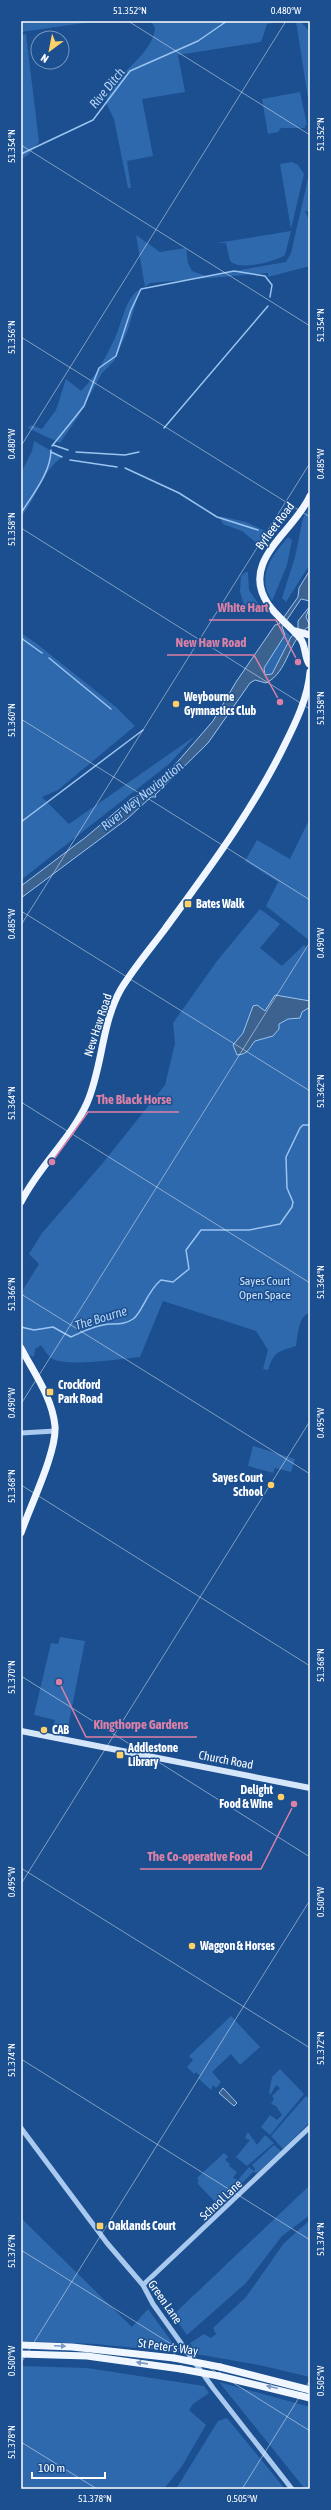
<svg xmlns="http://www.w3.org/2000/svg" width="331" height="2510" font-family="'Asap Condensed',sans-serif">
	<rect width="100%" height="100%" fill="#1b4f8f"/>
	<g fill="#2e69ad">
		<path d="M44,21h54l-77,11v-9z"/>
		<path d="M144,21h141l-18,3 -6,18 -83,13 7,37 -43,7 11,57 -26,5 4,27h-3l-14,-69 -8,-16c6,-30 46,-45 49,-75l-3,-5z"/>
		<path d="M296,21h4l10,11v79z"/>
		<path d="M26,34l13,108 -11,13 -7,4v-124z"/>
		<path d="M300,92l7,33h-2v3h-24l-3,4 -10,2 -6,-35z"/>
		<path d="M292,162l6,3 6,9 -13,55 -11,-65z"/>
		<path d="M310,170v42l-5,-1 5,12v43l-42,11v-4l-118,10 -5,4 -9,-52 24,17 26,-4 2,15 4,8 14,5 80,-14 5,-9z"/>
		<path d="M291,231l-6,24c-10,7 -46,16 -55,6l-4,-18h-9z"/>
		<path d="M140,289l-12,41 -14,31 -12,12 -24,44 -18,26 -32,-15 3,-3 11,4 14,-19 10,-31 15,12c15,-15 25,-34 34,-53 7,-15 10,-40 25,-49z"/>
		<path d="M34,441l28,16c-20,14 -25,41 -41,60v-44l11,-22z"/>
		<path d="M310,507v57l-24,38 -4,-4 13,-41 8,-39z"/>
		<path d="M219,516l27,6 27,13 -14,10 -17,-14 -19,-7z"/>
		<path d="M288,537l4,3 -5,25 -15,36c-16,-25 -1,-44 16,-64z"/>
		<path d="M246,572h2l1,18 9,13 -2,7 -11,-2 -5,-16 1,-16z"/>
		<path d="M282,627l9,10 -19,37 -5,2 -3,-4v-4l20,-33z"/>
		<path d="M21,633l16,11 79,63 19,19 -77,64 -16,7 27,27 126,-88 -26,28 -148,116z"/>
		<path d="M310,818v123l-44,-35 12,-24 -33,-21 12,-21 33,19z"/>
		<path d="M260,909l20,15 -20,24 22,18 22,-21 6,5v363c-12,2 -12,23 -14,33 -18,6 -22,5 -28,24l-5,-1 5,-19 -12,-19 -93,-30 -23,56c-20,2 -71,10 -87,2 -5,-2 -9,-10 -12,-14l-6,4 -1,8 -13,-5v-59l18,-29 -10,-10 13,-21 60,-69 63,-79 10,-42 -2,-20 44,-62z"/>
		<path d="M253,1446l42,13 -4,13 -16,-4 -2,5 -25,-7z"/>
		<path d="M60,1637l25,4 -17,86 -14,-3 1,-4 -21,-5 17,-72 7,1z"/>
		<path d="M231,2016l29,31 -20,18 -9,-11 -19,18 9,10 -5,6 -3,-3 -2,5 -13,-12 2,-2 -4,-4 -2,2 -7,-7 6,-7 -4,-4z"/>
		<path d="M280,2069l24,25 -34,41 -9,-8 9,-12 7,5 5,-5 -6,-9 -5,-2 3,-5 -2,-3 8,-8 -4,-3 -5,9 -2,-1 3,-16z"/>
		<path d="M306,2096l4,4v22l-27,27 -12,-13z"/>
		<path d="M248,2132l9,13 8,-10 9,8 -27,23 -11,-9 14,-17 -5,-2z"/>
		<path d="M274,2145l7,6 -24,22 -4,-1 -34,34 -22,-23 2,-2 -2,-3 27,-25 4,4 -3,3 5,4 -1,2 8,6 -4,6 5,2 11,-13 5,4 1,-2 -3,-4z"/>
		<path d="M310,2185v30l-28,21 -36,47 -59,52 -14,-20z"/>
		<path d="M21,2218l111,109 16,-18 31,43 -84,-8 -74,-3z"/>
		<path d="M310,2220v157l-51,-12 -63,-11 -6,-11 14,-9 7,4 5,-4 -3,-6 33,-31 38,-54z"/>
		<path d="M21,2366l66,2 117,18 5,7 -16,11 -4,6 17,15 -24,41 -18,23h-143z"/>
		<path d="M219,2382l91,25v82h-5z"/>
		<path d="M227,2418l58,71h-109l42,-68z"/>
	</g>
	<g fill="#3c6290" stroke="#9cc4f0">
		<path d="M310,570v31l-9,-2 -19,28 3,8 -21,33 1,7 7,-1 19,-37 7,-8v-8l12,-15 -4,11 4,9c-22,12 -21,46 -44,57l-11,-3 -5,3 -42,60 -53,52 1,2h-5l-24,22 -106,79v-12l65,-49 45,-38 15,-8 27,-24 40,-46 23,-39 39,-57 4,-1 19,-27 1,-9z"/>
		<path d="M275,995l35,6v6l-8,5 -2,6 -12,1 -9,5v5l-6,7 -18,5c-7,8 -6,13 -18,14l-4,-10 10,-12 10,-27 4,-1 8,6z"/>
		<path d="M223,2088l14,15 -3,3 -15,-13z"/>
	</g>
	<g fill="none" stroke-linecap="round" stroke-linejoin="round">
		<g stroke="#9cc4f0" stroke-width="1.5">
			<path d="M21,154l72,-34 37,-49 68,-30 29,-20"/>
			<path d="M164,428l104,-122"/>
			<path d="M53,445l15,5"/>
			<path d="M52,446l32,-40 15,-38 17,-12 15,-46 10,-21 93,-18 31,5 7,9 -2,12"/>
			<path d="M51,452l11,5"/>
			<path d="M76,452l49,3 14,-3"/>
			<path d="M70,460l47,7"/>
			<path d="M125,468l54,25 38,24 41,13"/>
			<path d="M21,513c12,-19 30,-41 30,-63"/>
			<path d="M21,638l21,15"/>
			<path d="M49,658l62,51"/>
			<path d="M21,822l122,-92"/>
			<path d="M21,1327l13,3 19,-3 18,10c11,-5 20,-10 32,-12 10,-2 20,1 30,-6 9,-6 14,-28 28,-39l12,2 16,-13 -3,-19 15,-20h48l31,-6 12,-17 1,-5 -6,-14 -1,-31 14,-29 3,-3h7"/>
		</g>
		<g stroke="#a9c9ee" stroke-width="5">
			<path d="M21,1433l34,-2"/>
			<path d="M21,2128l86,115 36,42 10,19 60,84 79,101"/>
			<path d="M143,2285l167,-158"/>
		</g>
		<path stroke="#d6e6fa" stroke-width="6" d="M21,1731l289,57"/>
		<g stroke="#f0f6ff" stroke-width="7">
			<path d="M295,631l15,4"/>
			<path d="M309,664c-5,-8 -3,-19 -9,-26 -10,-12 -23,-21 -32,-34 -29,-43 26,-72 42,-108"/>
			<path d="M21,1202c18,-36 50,-63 66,-99 16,-37 14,-79 34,-114 13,-21 29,-40 44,-60 43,-59 88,-119 120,-185 11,-22 23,-47 25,-72"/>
			<path d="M21,1348c13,25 31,49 34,78 2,26 -25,80 -34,107"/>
			<path d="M21,2345l51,2 102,11"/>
			<path d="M21,2354l66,2 94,13"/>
			<path d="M220,2367l90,23"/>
			<path d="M219,2376l91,22"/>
		</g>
		<g stroke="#f0f6ff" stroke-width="7">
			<path d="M174,2358l46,9"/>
			<path d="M181,2369l38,7"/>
		</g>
	</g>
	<defs><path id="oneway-solid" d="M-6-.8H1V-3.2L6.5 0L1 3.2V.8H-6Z"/></defs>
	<g fill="#7b9ac1">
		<use href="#oneway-solid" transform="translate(60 2346) rotate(2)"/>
		<use href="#oneway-solid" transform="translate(142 2363) rotate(-172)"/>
		<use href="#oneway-solid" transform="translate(272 2387) rotate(-166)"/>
	</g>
	<path fill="none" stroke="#fff" stroke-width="1" stroke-opacity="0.45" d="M128,21l182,114M21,145l289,181M21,337l289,180M21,446l265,-425M21,528l289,181M21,719l289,181M21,911l289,180M21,925l289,-462M21,1102l289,181M21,1294l289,180M21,1404l289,-462M21,1485l289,181M21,1676l289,181M21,1868l289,180M21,1884l289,-463M21,2059l289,181M21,2250l289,181M21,2363l289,-463M21,2442l76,47M242,2489l68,-109"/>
	<g fill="#ffd166" stroke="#1b4f8f" stroke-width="1.5">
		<circle cx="176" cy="704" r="4"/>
		<rect x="184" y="900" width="8" height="8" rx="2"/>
		<rect x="46" y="1388" width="8" height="8" rx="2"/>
		<circle cx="271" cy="1485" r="4"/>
		<circle cx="44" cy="1730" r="4"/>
		<rect x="116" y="1751" width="8" height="8" rx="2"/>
		<circle cx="281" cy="1797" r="4"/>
		<circle cx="192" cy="1946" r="4"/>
		<rect x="96" y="2222" width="8" height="8" rx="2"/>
	</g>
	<g text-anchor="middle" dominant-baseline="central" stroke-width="3" stroke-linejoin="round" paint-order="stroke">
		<g font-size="12" fill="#fff" stroke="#1b4f8f">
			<text transform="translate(275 526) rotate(-53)">Byfleet Road</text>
			<text transform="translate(98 1025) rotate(-72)">New Haw Road</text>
			<text transform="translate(226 1760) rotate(11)">Church Road</text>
			<text transform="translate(221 2200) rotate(-43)">School Lane</text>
			<text transform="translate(165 2302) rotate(55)">Green Lane</text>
			<text transform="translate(168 2347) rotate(8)">St Peter's Way</text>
		</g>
		<g font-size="12" font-weight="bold" fill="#fff" stroke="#1b4f8f" text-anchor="start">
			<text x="184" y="697">Weybourne<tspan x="184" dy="14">Gymnastics Club</tspan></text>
			<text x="196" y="904">Bates Walk</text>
			<text x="58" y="1385">Crockford<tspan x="58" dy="14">Park Road</tspan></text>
			<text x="263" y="1478" text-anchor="end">Sayes Court<tspan x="263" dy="14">School</tspan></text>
			<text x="52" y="1730">CAB</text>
			<text x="128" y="1748">Addlestone<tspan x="128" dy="14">Library</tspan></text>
			<text x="273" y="1790" text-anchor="end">Delight<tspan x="273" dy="14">Food &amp; Wine</tspan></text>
			<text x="200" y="1946">Waggon &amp; Horses</text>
			<text x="108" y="2226">Oaklands Court</text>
		</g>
		<g font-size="12" fill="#cfe3fa" stroke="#1b4f8f">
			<text x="265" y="1281">Sayes Court<tspan x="265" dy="14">Open Space</tspan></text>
		</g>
		<g font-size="13" font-style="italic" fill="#b5d3f5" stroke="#1b4f8f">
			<text transform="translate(107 88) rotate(-51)">Rive Ditch</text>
			<text transform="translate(142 796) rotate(-39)">River Wey Navigation</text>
			<text transform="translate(101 1318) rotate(-17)">The Bourne</text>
		</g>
	</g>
	<path fill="none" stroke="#dd80a5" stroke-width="1.5" d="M298 662L276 620H209M280 702L254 655H167M52 1162L88 1112H179M59 1682L86 1737H197M294 1804L261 1869H140"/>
	<g fill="#dd80a5" stroke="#1b4f8f" stroke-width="1.5">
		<circle cx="298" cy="662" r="4"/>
		<circle cx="280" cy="702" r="4"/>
		<circle cx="52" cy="1162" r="4"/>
		<circle cx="59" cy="1682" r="4"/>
		<circle cx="294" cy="1804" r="4"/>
	</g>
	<g font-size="13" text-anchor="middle" font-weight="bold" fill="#dd80a5" stroke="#1b4f8f" stroke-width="3" stroke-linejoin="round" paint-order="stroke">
		<text x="243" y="612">White Hart</text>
		<text x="211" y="647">New Haw Road</text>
		<text x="134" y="1104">The Black Horse</text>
		<text x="141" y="1729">Kingthorpe Gardens</text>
		<text x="200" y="1861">The Co-operative Food</text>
	</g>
	<rect width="331" height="2510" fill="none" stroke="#1b4f8f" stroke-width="44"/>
	<g transform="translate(50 50) rotate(212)"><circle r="19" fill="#1b4f8f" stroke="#7695bc"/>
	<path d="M0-3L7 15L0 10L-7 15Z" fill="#ffd166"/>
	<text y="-6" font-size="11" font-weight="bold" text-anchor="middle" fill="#ffffff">N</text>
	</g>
	<path d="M32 2472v6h73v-6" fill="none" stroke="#ffffff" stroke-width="2"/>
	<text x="38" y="2472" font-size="12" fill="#ffffff" stroke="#1b4f8f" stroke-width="3" paint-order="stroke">100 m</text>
	<rect x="22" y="22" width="287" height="2466" fill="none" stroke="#fff" stroke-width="1.5"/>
	<g font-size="10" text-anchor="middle" fill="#fff">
		<text x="130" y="14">51.352°N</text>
		<text x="286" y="14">0.480°W</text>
		<text transform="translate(320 134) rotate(-90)" y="4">51.352°N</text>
		<text transform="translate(11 146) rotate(-90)" y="4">51.354°N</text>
		<text transform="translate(320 325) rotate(-90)" y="4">51.354°N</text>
		<text transform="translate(11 337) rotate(-90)" y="4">51.356°N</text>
		<text transform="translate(11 444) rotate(-90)" y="4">0.480°W</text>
		<text transform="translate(320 464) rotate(-90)" y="4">0.485°W</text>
		<text transform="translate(11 529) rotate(-90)" y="4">51.358°N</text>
		<text transform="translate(320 708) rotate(-90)" y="4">51.358°N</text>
		<text transform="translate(11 720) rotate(-90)" y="4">51.360°N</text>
		<text transform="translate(11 924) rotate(-90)" y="4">0.485°W</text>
		<text transform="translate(320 943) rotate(-90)" y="4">0.490°W</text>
		<text transform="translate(320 1091) rotate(-90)" y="4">51.362°N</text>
		<text transform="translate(11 1103) rotate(-90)" y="4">51.364°N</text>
		<text transform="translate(320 1282) rotate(-90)" y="4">51.364°N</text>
		<text transform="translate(11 1294) rotate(-90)" y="4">51.366°N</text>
		<text transform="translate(11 1403) rotate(-90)" y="4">0.490°W</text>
		<text transform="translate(320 1423) rotate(-90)" y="4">0.495°W</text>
		<text transform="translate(11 1486) rotate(-90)" y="4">51.368°N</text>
		<text transform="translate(320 1665) rotate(-90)" y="4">51.368°N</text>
		<text transform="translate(11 1677) rotate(-90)" y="4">51.370°N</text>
		<text transform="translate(11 1882) rotate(-90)" y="4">0.495°W</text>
		<text transform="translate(320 1902) rotate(-90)" y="4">0.500°W</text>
		<text transform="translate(320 2048) rotate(-90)" y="4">51.372°N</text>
		<text transform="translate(11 2060) rotate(-90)" y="4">51.374°N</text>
		<text transform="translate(320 2239) rotate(-90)" y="4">51.374°N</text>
		<text transform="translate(11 2251) rotate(-90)" y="4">51.376°N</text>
		<text transform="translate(11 2361) rotate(-90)" y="4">0.500°W</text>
		<text transform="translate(320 2381) rotate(-90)" y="4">0.505°W</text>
		<text transform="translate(11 2442) rotate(-90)" y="4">51.378°N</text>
		<text x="95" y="2502">51.378°N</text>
		<text x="242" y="2502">0.505°W</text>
	</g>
</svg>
